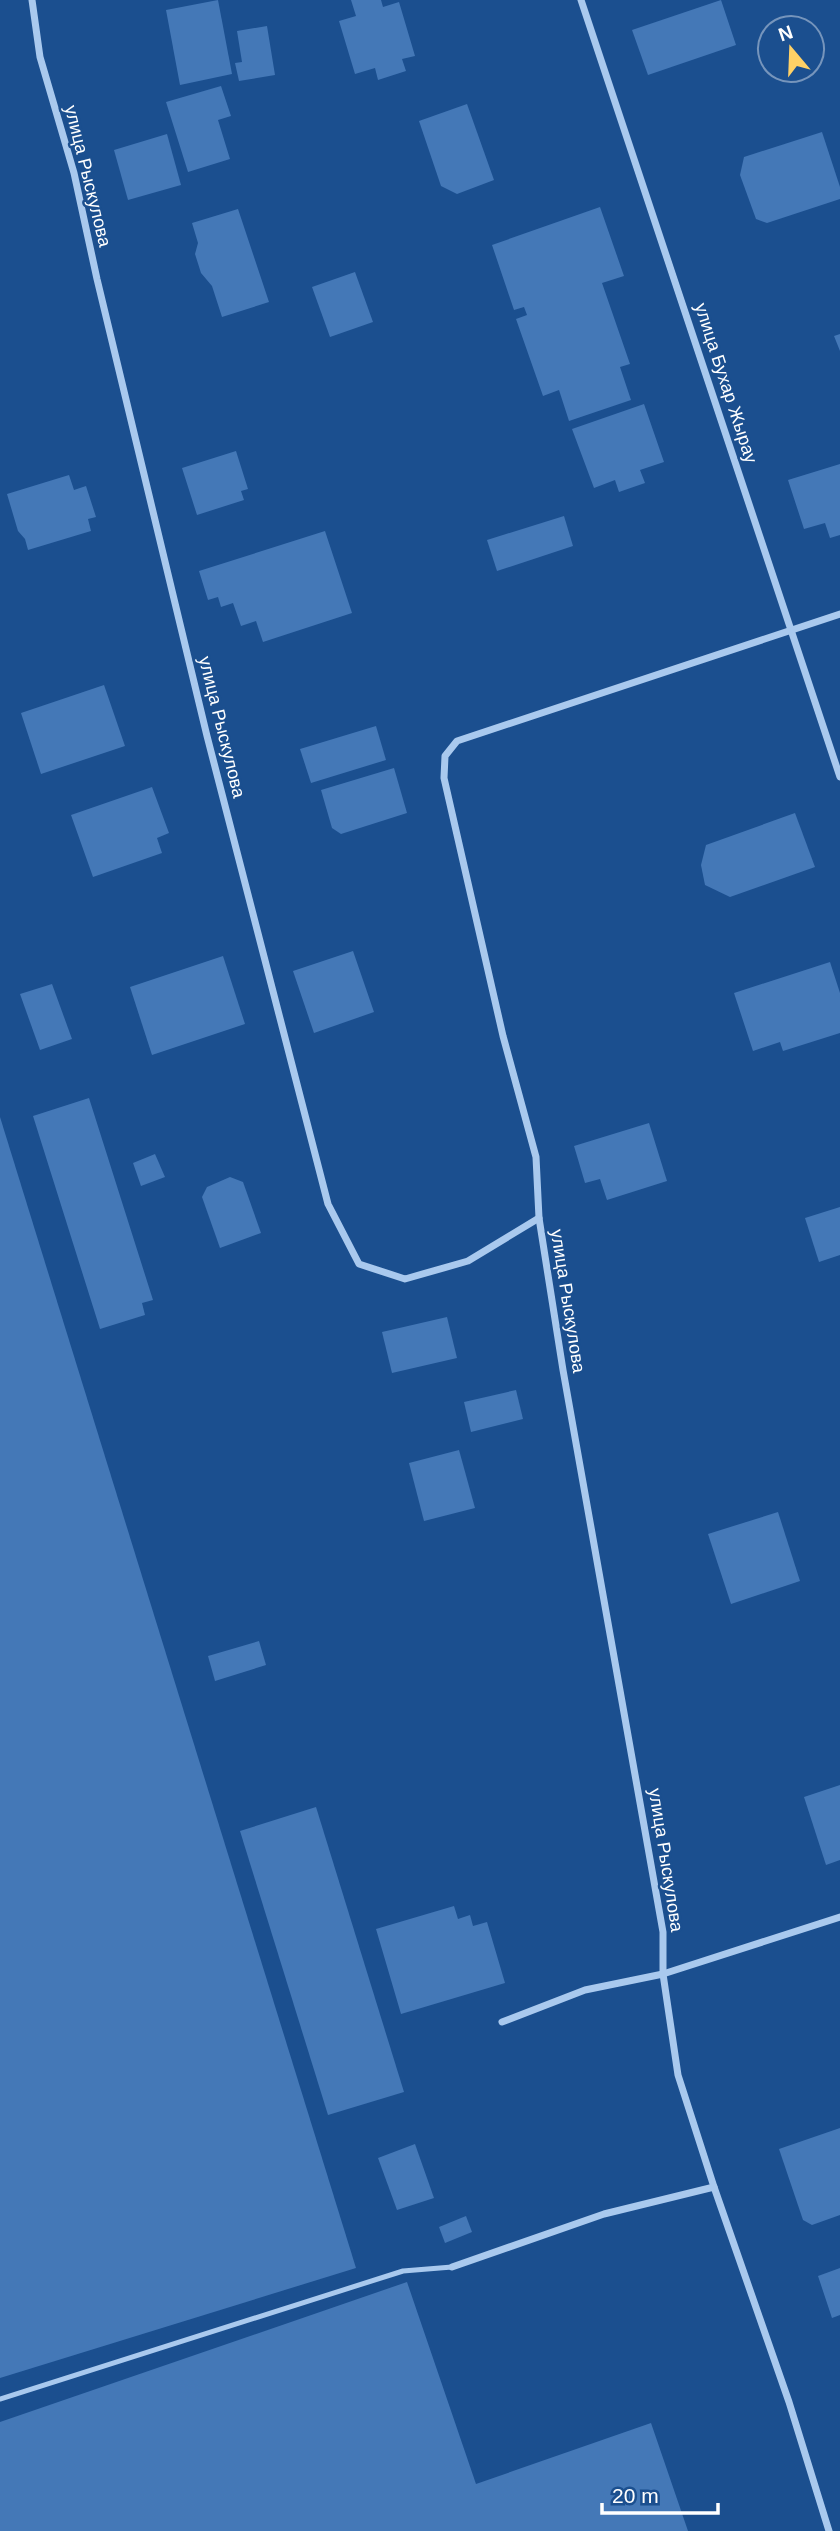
<svg xmlns="http://www.w3.org/2000/svg" width="840" height="2531" font-family="Helvetica,sans-serif">
	<rect width="100%" height="100%" fill="#1b4f8f"/>
	<g fill="#4478b7">
		<path d="M218,0l14,74 -52,11 -14,-75z"/>
		<path d="M351,0h30l2,7 16,-5 16,54 -13,3 4,12 -28,9 -3,-12 -20,6 -16,-53 17,-5z"/>
		<path d="M721,0l15,45 -88,30 -16,-45z"/>
		<path d="M267,26l8,49 -36,6 -4,-18 7,-1 -5,-31z"/>
		<path d="M221,86l10,30 -13,4 12,39 -42,13 -22,-70z"/>
		<path d="M467,104l27,76 -37,14 -16,-8 -22,-65z"/>
		<path d="M822,132l18,55v12l-73,24 -11,-4 -16,-44 4,-18z"/>
		<path d="M167,134l14,51 -53,15 -14,-50z"/>
		<path d="M600,207l24,69 -22,7 28,81 -10,3 11,33 -62,21 -10,-31 -16,6 -27,-77 11,-4 -3,-8 -10,3 -22,-65z"/>
		<path d="M238,209l31,93 -47,15 -10,-31 -11,-13 -6,-19 3,-11 -6,-20z"/>
		<path d="M355,272l18,50 -43,15 -18,-50z"/>
		<path d="M840,334v17l-6,-15z"/>
		<path d="M644,404l20,58 -24,8 5,13 -26,9 -4,-12 -21,8 -22,-59z"/>
		<path d="M236,451l12,38 -7,2 3,9 -47,15 -15,-47z"/>
		<path d="M840,464v71l-10,3 -5,-15 -21,6 -16,-49z"/>
		<path d="M69,475l5,15 12,-4 10,31 -8,2 3,12 -63,19 -3,-11 -7,-8 -11,-37z"/>
		<path d="M564,516l9,30 -76,25 -10,-31z"/>
		<path d="M325,531l27,82 -89,29 -7,-21 -15,5 -8,-23 -12,4 -3,-10 -10,3 -9,-29z"/>
		<path d="M104,685l21,61 -84,28 -20,-61z"/>
		<path d="M376,726l10,34 -75,23 -11,-34z"/>
		<path d="M394,768l13,45 -66,21 -9,-6 -11,-38z"/>
		<path d="M152,787l17,46 -12,5 5,15 -69,24 -22,-62z"/>
		<path d="M795,813l20,54 -85,30 -25,-12 -4,-20 5,-20z"/>
		<path d="M353,951l21,61 -60,21 -21,-62z"/>
		<path d="M223,956l22,68 -93,31 -22,-68z"/>
		<path d="M830,962l10,31v40l-57,18 -3,-9 -27,9 -19,-58z"/>
		<path d="M52,984l20,55 -32,11 -20,-56z"/>
		<path d="M89,1098l64,202 -11,3 3,12 -45,14 -67,-213z"/>
		<path d="M0,1117l356,1151 -356,110z"/>
		<path d="M649,1123l18,58 -60,19 -7,-21 -15,4 -11,-37z"/>
		<path d="M155,1154l10,23 -24,9 -8,-23z"/>
		<path d="M230,1177l13,5 18,51 -41,15 -18,-51 5,-10z"/>
		<path d="M840,1207v48l-21,7 -14,-44z"/>
		<path d="M447,1317l10,41 -65,15 -10,-41z"/>
		<path d="M516,1390l7,29 -52,13 -7,-30z"/>
		<path d="M459,1450l16,58 -51,13 -15,-58z"/>
		<path d="M778,1512l22,69 -69,23 -23,-70z"/>
		<path d="M259,1641l7,24 -51,16 -7,-25z"/>
		<path d="M840,1785v75l-14,5 -22,-68z"/>
		<path d="M316,1807l88,285 -76,23 -88,-284z"/>
		<path d="M454,1906l4,13 12,-4 3,11 14,-4 18,61 -104,31 -25,-85z"/>
		<path d="M840,2128v87l-28,10 -9,-5 -24,-71z"/>
		<path d="M415,2144l19,54 -37,12 -19,-52z"/>
		<path d="M466,2216l6,16 -27,11 -6,-16z"/>
		<path d="M840,2268v47l-8,3 -14,-42z"/>
		<path d="M407,2282l69,202 175,-61 37,108h-688v-109z"/>
	</g>
	<g fill="none" stroke-linecap="round" stroke-linejoin="round">
		<path stroke="#a9c9ee" stroke-width="5" d="M0,2399l403,-128 49,-4"/>
		<g stroke="#a9c9ee" stroke-width="7">
			<path d="M32,0l8,57 34,116 23,106 110,457 121,468 31,60 46,15 63,-18 71,-43"/>
			<path d="M581,0l259,777"/>
			<path d="M502,2022l83,-32 78,-16 177,-57"/>
			<path d="M452,2267l152,-53 110,-27"/>
			<path d="M829,2531l-40,-129 -75,-215 -36,-112 -15,-101v-42l-100,-562 -24,-152 -3,-61 -33,-121 -59,-258 1,-22 12,-15 383,-127"/>
		</g>
	</g>
	<g text-anchor="middle" dominant-baseline="central" stroke-width="5" stroke-linejoin="round" paint-order="stroke">
		<g font-size="18" fill="#fff" stroke="#1b4f8f">
			<text transform="translate(88 176) rotate(76)">улица Рыскулова</text>
			<text transform="translate(726 383) rotate(72)">улица Бухар Жырау</text>
			<text transform="translate(222 727) rotate(76)">улица Рыскулова</text>
			<text transform="translate(568 1301) rotate(81)">улица Рыскулова</text>
			<text transform="translate(666 1860) rotate(81)">улица Рыскулова</text>
		</g>
	</g>
	<g transform="translate(791 49) rotate(341)"><circle r="33" fill="#1b4f8f" stroke="#7695bc" stroke-width="2"/>
	<path d="M0-5L12 26L0 18L-12 26Z" fill="#ffd166"/>
	<text y="-10" font-size="19" font-weight="bold" text-anchor="middle" fill="#ffffff">N</text>
	</g>
	<path d="M602 2503v10h116v-10" fill="none" stroke="#ffffff" stroke-width="3.5"/>
	<text x="612" y="2503" font-size="21" fill="#ffffff" stroke="#1b4f8f" stroke-width="5" paint-order="stroke">20 m</text>
</svg>
